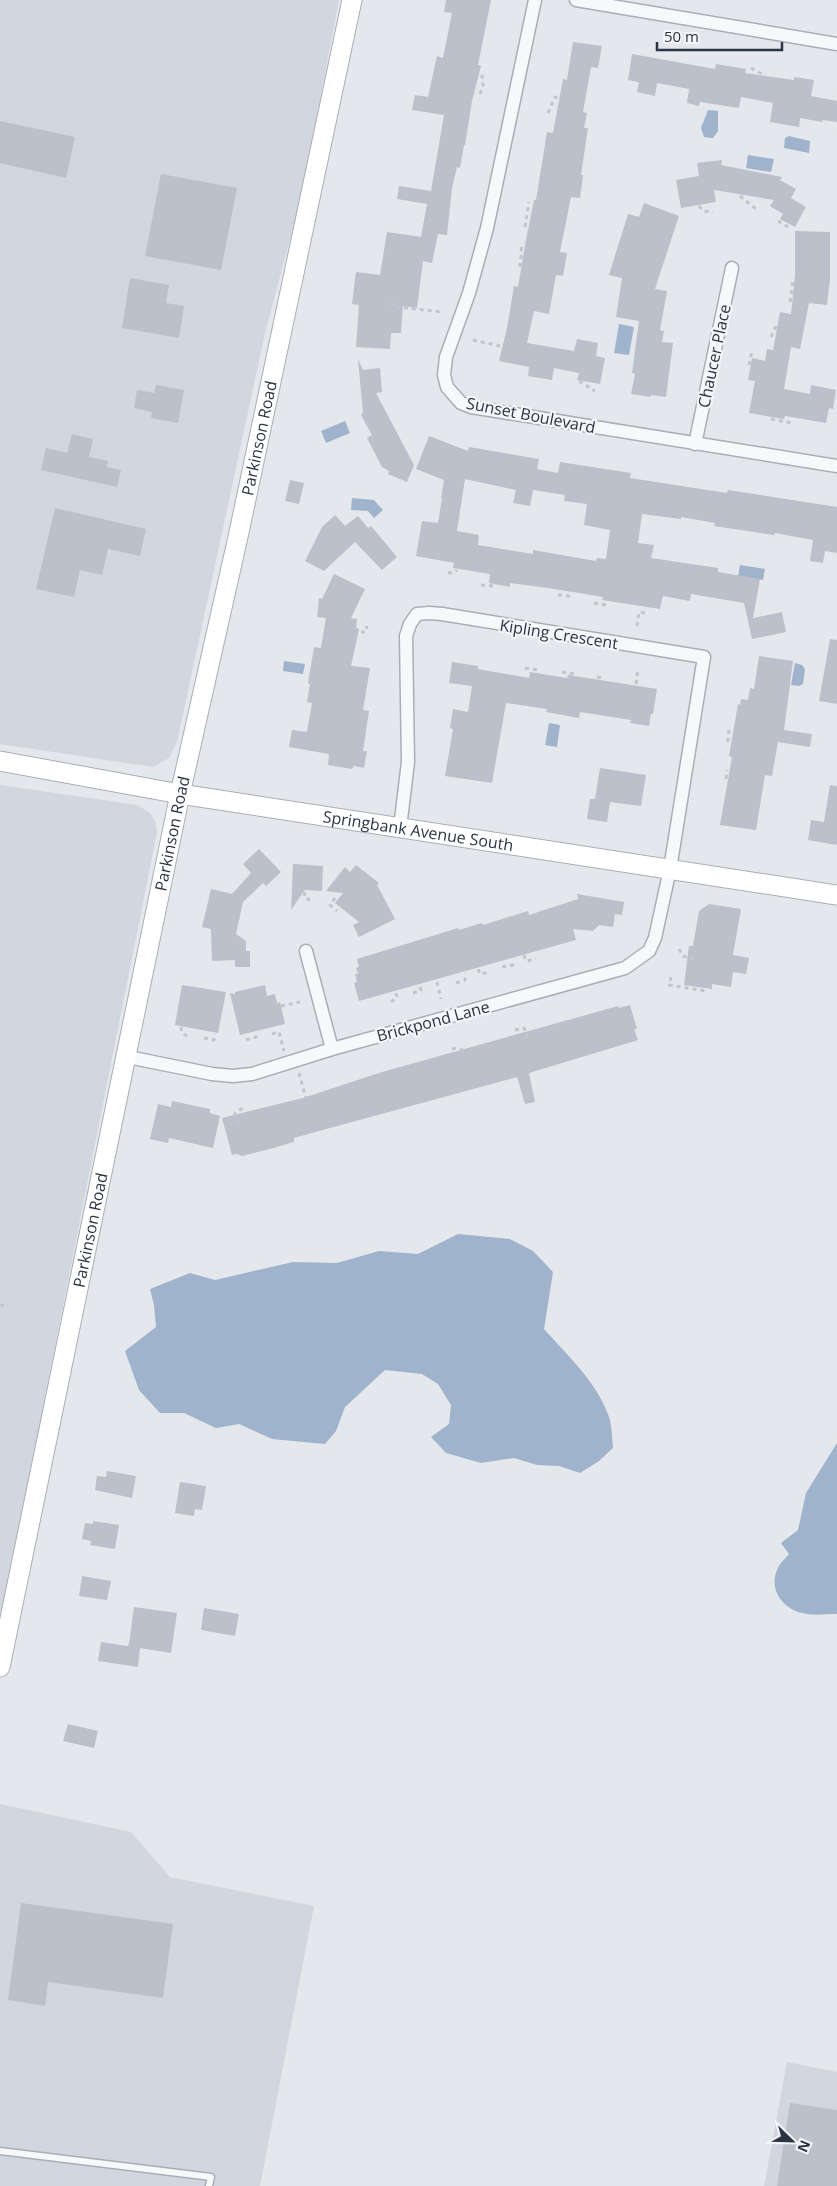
<svg xmlns="http://www.w3.org/2000/svg" width="837" height="2186" font-family="'Open Sans',sans-serif">
	<rect width="100%" height="100%" fill="#e4e7ec"/>
	<g fill="#d2d6de">
		<path d="M0,0h339l-37,194 -37,139 -88,409 -8,16 -16,9 -153,-23z"/>
		<path d="M0,785l137,20 13,8 5,8 2,11 -157,791z"/>
		<path d="M0,1804l131,28 39,45 144,29 -54,280h-260z"/>
		<path d="M787,2062l50,10v114h-73z"/>
	</g>
	<g fill="#9fb4cc">
		<path d="M708,110l10,1v20l-5,7 -9,-1 -3,-9z"/>
		<path d="M789,136l21,5 -1,12 -25,-5 1,-10z"/>
		<path d="M748,155l26,4 -3,13 -25,-4z"/>
		<path d="M619,324l15,3 -5,28 -15,-2z"/>
		<path d="M345,421l5,12 -24,10 -5,-12z"/>
		<path d="M352,498l22,2 9,10 -9,8 -6,-7 -17,-1z"/>
		<path d="M740,565l25,4 -2,11 -25,-4z"/>
		<path d="M284,661l21,3 -2,10 -20,-3z"/>
		<path d="M795,663l7,2 3,4 -2,15 -4,2 -8,-1z"/>
		<path d="M549,723l11,2 -3,22 -12,-2z"/>
		<path d="M458,1234l52,5 23,12 20,21 -9,57c24,27 53,53 65,88 3,9 3,21 4,31l-14,13 -19,12 -21,-7 -22,-1 -23,-7 -33,5 -35,-10 -15,-16 18,-13 2,-19 -13,-21 -16,-10 -37,-4 -40,37 -9,24 -11,13 -53,-5 -33,-15 -23,4 -32,-15h-24l-21,-23 -14,-39 31,-24 -2,-22 -4,-16 40,-16 25,7 78,-18 44,1 42,-12 39,3z"/>
		<path d="M837,1443v171c-11,0 -24,2 -35,-1 -21,-5 -35,-26 -23,-47 2,-4 7,-8 10,-12l-8,-11 17,-13 8,-37z"/>
	</g>
	<g fill="#bbc0ca" fill-rule="evenodd">
		<path d="M446,0h45l-13,65 3,1 -9,35 -7,44h-1l-4,23 -3,-1 -5,21 -5,47 -9,-1 -6,29 -9,-2 -6,47 -14,-2 -2,27h-10l-1,16 -34,-2 3,-42 -7,-1 4,-32 24,3 7,-43 34,5 6,-33 -30,-5 2,-13 32,5 13,-76 -32,-5 3,-15 13,2 9,-41 6,2 9,-45 -8,-1z"/>
		<path d="M573,42l29,4 -4,22 -7,-1 -8,45 4,1 -3,15h4l-7,47h2l-3,23 -9,-1 -11,55 7,1 -4,23 -7,-1 -7,39 -15,-3 -7,32 47,8 3,-12 21,4 -2,13 9,2 -5,26 -23,-4 2,-7 -25,-5 -2,12 -24,-4 1,-9 -30,-6 8,-33 7,-42 4,1 8,-47 8,-40h2l11,-68 6,1 10,-54 4,1z"/>
		<path d="M632,54l83,15 1,-5 30,5 -1,4 49,7v-3l20,3 -3,16 26,5v21l-14,-2 -1,2 -22,-4 -1,9 -29,-5 3,-19 -32,-6 -2,11 -39,-6 -1,4 -12,-3 2,-14 -32,-6 -2,13 -18,-4 2,-10 -11,-2z"/>
		<path d="M0,121l75,16 -9,41 -66,-15z"/>
		<path d="M722,160l-1,5 61,12 -2,3 16,9 -5,9 15,9 -11,20 -15,-8 3,-5 -13,-8 4,-6 -60,-10 2,12 -35,6 -5,-28 23,-4 -2,-13z"/>
		<path d="M161,174l76,14 -16,82 -76,-14z"/>
		<path d="M644,203l35,13 -24,73 12,2 -7,39 4,1 -2,11 11,1 -7,54 -15,-2v2l-20,-3 4,-20 -3,-1 7,-52 -23,-4 6,-39 -13,-3 19,-61 11,3z"/>
		<path d="M795,231l35,1v47l-3,26 -18,-2 -9,46 -9,-2 -7,42 26,5 1,-9 25,5 -3,19 -4,-1 -3,15 -41,-7 -1,3 -35,-6 6,-32 -7,-1 4,-22 13,3 2,-12 6,1 7,-38 11,2 4,-39z"/>
		<path d="M130,278l39,7 -3,18 18,3 -5,32 -57,-10z"/>
		<path d="M358,359l5,11 17,-2 2,24 -6,1 38,72 -7,17 -19,-8 1,-3 -7,-4 -15,-29 5,-3 -11,-20 2,-2z"/>
		<path d="M156,385l28,5 -6,33 -27,-5 1,-6 -18,-4 3,-18 17,3z"/>
		<path d="M72,434l21,5 -4,18 19,4 -1,6 14,3 -4,17 -76,-17 5,-22 21,5z"/>
		<path d="M429,436l39,15 1,-4 70,12 -2,10 21,4 2,-11 71,11 -1,5 97,15 1,-3 109,17v46l-12,-2 -2,12 -13,-2 3,-21 -38,-7 -1,2 -60,-9 1,-3 -34,-6v2l-39,-5 -4,29 16,2 -3,13 67,10v4l42,7 -7,39 29,-6 4,20 -34,7 -8,-36 -53,-9 -1,7 -27,-5 -3,13 -58,-9 1,-3 -55,-9 -38,-5v4l-21,-4 1,-9 -37,-6 1,-5 -38,-7 6,-35 16,2 4,-25h-1l3,-18 -28,-11zM465,479l51,11 -3,13 17,3 3,-16 32,5 -1,6 23,3 -3,21 26,5 -4,29 -9,-1 -1,3 -63,-11v4l-55,-9 1,-10 -22,-4z"/>
		<path d="M290,480l14,3 -5,21 -14,-3z"/>
		<path d="M55,508l91,21 -6,27 -32,-7 -6,26 -22,-5 -6,27 -38,-8z"/>
		<path d="M335,515l10,11 13,-10 10,12 3,-2 26,31 -15,13 -27,-28 -31,29 -19,-10 17,-34z"/>
		<path d="M334,574l31,15 -14,29 6,1 -1,9 3,1 -8,37 19,2 -7,42 6,1 -6,40h4l-3,17 -10,-2 -2,3 -24,-4 1,-11 -40,-7 3,-17 15,2 5,-29 -5,-1 3,-18 -2,-1 6,-36 7,1 5,-30 -9,-1 2,-19 3,1z"/>
		<path d="M830,639l7,1v64l-18,-3z"/>
		<path d="M759,656l34,5 -9,69 28,4 -2,13 -32,-5 -6,34 -7,-1 -9,55 -36,-5 12,-68 -3,-1 9,-52 2,1 1,-6 7,1 2,-12 4,1z"/>
		<path d="M452,662l26,4v3l11,2 40,7 1,-6 37,6 1,-3 89,14 -4,25h-2l-2,12 -19,-3 1,-3 -51,-8 -1,6 -33,-6 1,-3 -41,-6 -14,80 -47,-7 8,-47 -3,-1 3,-19 15,3 4,-26 -23,-3z"/>
		<path d="M600,768l46,7 -5,31 -31,-4 -3,20 -20,-3 3,-20h5z"/>
		<path d="M830,785l7,1v59l-29,-5 3,-20 13,2z"/>
		<path d="M259,849l22,23 -15,14 -3,-3 -20,19 -7,32 10,7v10h4v16h-15v-7l-23,1 -1,-32 -9,-2 9,-38 21,5 19,-21 -8,-9z"/>
		<path d="M293,864l30,2 -1,25 -17,-1 -14,20z"/>
		<path d="M356,865l23,18 -2,2 18,34 -36,18 -6,-12 6,-3 -24,-19 8,-10 -17,-2 19,-24 5,5z"/>
		<path d="M577,894l47,8 -2,13 -7,-1 -2,13 -14,-2 -6,6 -20,-2 3,11 -217,61 -5,-18 3,-1 -2,-8h3l-2,-6 3,-1 -2,-8 101,-31 1,2 23,-7 1,2 45,-14 1,4 49,-16z"/>
		<path d="M709,904l32,5 -8,46 16,3 -3,16 -13,-2 -2,15 -19,-3v5l-28,-4 5,-39h4l6,-35z"/>
		<path d="M182,985l44,7 -8,41 -43,-8z"/>
		<path d="M265,985l2,11 8,-2 2,9 3,-1 5,22 -45,11 -10,-42 5,1v-2z"/>
		<path d="M630,1005l7,24h-3l4,11 -109,33 6,29 -10,2 -8,-27 -198,54 -25,7v4l-17,5 -35,9 -5,-2 -5,1 -10,-37 81,-20 79,-26 236,-66 1,2z"/>
		<path d="M172,1101l38,8v4l10,3 -7,32 -44,-10 -1,5 -18,-4 8,-35 13,3z"/>
		<path d="M107,1471l29,5 -4,22 -37,-8 2,-14 9,1z"/>
		<path d="M180,1482l26,4 -4,24 -7,-1 -1,7 -19,-3z"/>
		<path d="M93,1521l26,4 -4,24 -25,-4 1,-4 -9,-2 3,-16 8,1z"/>
		<path d="M82,1576l29,5 -4,19 -28,-4z"/>
		<path d="M134,1607l43,6 -6,40 -31,-5 -2,19 -40,-6 3,-19 26,4 2,-2z"/>
		<path d="M204,1608l35,6 -4,22 -34,-6z"/>
		<path d="M68,1724l30,7 -4,17 -31,-7z"/>
		<path d="M21,1903l152,21 -10,74 -115,-16 -3,24 -37,-6z"/>
		<path d="M790,2103l47,7v76h-60z"/>
	</g>
	<g fill="none" stroke-linecap="round" stroke-linejoin="round">
		<g stroke="#a9aeb7" stroke-width="9">
			<path id="lane" d="M0,2151l211,26 -2,9"/>
		</g>
		<g stroke="#a9aeb7" stroke-width="15">
			<g id="street">
				<path d="M535,0l-48,228 -18,65 -23,64 -2,18 3,12 14,16 10,4 366,59"/>
				<path d="M576,0l261,44"/>
				<path d="M695,444l37,-176"/>
				<path d="M306,951l26,98"/>
				<path d="M128,1057l84,17 21,2 19,-2 80,-25 293,-81 24,-17 6,-13 15,-69 34,-212 -262,-43 -13,-1 -12,1 -7,10 -4,12 2,126 -8,66"/>
			</g>
		</g>
		<g stroke="#a9aeb7" stroke-width="21">
			<g id="secondary">
				<path id="s1" d="M0,761l180,33 657,101"/>
				<path id="s2" d="M0,1667l180,-873 58,-257 114,-537"/>
			</g>
		</g>
		<g stroke="#c2c5cb" stroke-width="3" stroke-dasharray="4 4" stroke-linecap="butt">
			<path d="M751,68l11,6"/>
			<path d="M480,94l3,-8 -1,-12"/>
			<path d="M548,113l7,-16 4,1"/>
			<path d="M740,196l16,13"/>
			<path d="M699,206l4,5 10,1"/>
			<path d="M778,221l10,6"/>
			<path d="M525,227l4,-25"/>
			<path d="M520,267l2,-24"/>
			<path d="M392,302v4l49,6"/>
			<path d="M790,302l3,-22"/>
			<path d="M771,337l5,-11"/>
			<path d="M473,340l27,6"/>
			<path d="M749,365l3,-15"/>
			<path d="M579,381l16,10"/>
			<path d="M771,419l21,4"/>
			<path d="M448,573l7,-1 2,-2"/>
			<path d="M481,585l13,1"/>
			<path d="M558,595l11,1 1,-3"/>
			<path d="M594,603l12,2 1,-3"/>
			<path d="M637,626l2,-14 6,1v-4"/>
			<path d="M361,632h5l1,-6"/>
			<path d="M525,668l13,2"/>
			<path d="M562,672l12,2"/>
			<path d="M597,677l8,2"/>
			<path d="M636,684l2,-16"/>
			<path d="M729,730l-1,11 3,1"/>
			<path d="M726,779l1,-9"/>
			<path d="M305,892l-1,5 8,4"/>
			<path d="M335,898l-5,7 7,6"/>
			<path d="M679,949l4,7 12,3"/>
			<path d="M524,955l2,6 10,-2"/>
			<path d="M502,967l11,-2 -2,-4"/>
			<path d="M478,969l2,5 10,-2"/>
			<path d="M671,977l-2,8 37,6"/>
			<path d="M437,982l4,17"/>
			<path d="M456,983l9,-3v-7"/>
			<path d="M413,993l8,-3 -1,-3"/>
			<path d="M391,1002l6,-5 -1,-4"/>
			<path d="M281,1006l19,-4"/>
			<path d="M181,1027l1,6 7,4"/>
			<path d="M515,1030l9,-2 4,12"/>
			<path d="M272,1034l7,-2 5,19"/>
			<path d="M204,1038l10,2 1,-6"/>
			<path d="M246,1040l10,-3 -1,-5"/>
			<path d="M452,1049l4,-1 6,2 2,6"/>
			<path d="M299,1073l8,29"/>
			<path d="M238,1124l-3,-10 10,-8"/>
			<path d="M0,1305l6,1"/>
		</g>
		<use href="#lane" stroke="#f7f8fa" stroke-width="6"/>
		<use href="#street" stroke="#f7f8fa" stroke-width="12"/>
		<use href="#secondary" stroke="#fff" stroke-width="19"/>
	</g>
	<g text-anchor="middle" dominant-baseline="central" stroke-width="4.5" stroke-linejoin="round" paint-order="stroke">
		<g font-size="16" fill="#2b3445" stroke="#f4f6f9">
			<text transform="translate(714 356) rotate(-78)">Chaucer Place</text>
			<text transform="translate(531 415) rotate(11)">Sunset Boulevard</text>
			<text stroke="none"><textPath href="#s2" startOffset="1256">Parkinson Road</textPath></text>
			<text transform="translate(559 634) rotate(9)">Kipling Crescent</text>
			<text stroke="none"><textPath href="#s1" startOffset="424">Springbank Avenue South</textPath></text>
			<text stroke="none"><textPath href="#s2" startOffset="851">Parkinson Road</textPath></text>
			<text transform="translate(433 1021) rotate(-15)">Brickpond Lane</text>
			<text stroke="none"><textPath href="#s2" startOffset="446">Parkinson Road</textPath></text>
		</g>
	</g>
	<g transform="translate(792 2141) rotate(113)" stroke="#f4f6f9" stroke-width="4" paint-order="stroke">
	<path d="M0-4L9 19L0 12L-9 19Z" fill="#2b3445"/>
	<text y="-8" font-size="14" font-weight="bold" text-anchor="middle" fill="#2b3445">N</text>
	</g>
	<path d="M657 42v8h125v-8" fill="none" stroke="#2b3445" stroke-width="2.5"/>
	<text x="664" y="42" font-size="15" fill="#2b3445" stroke="#f4f6f9" stroke-width="4" paint-order="stroke">50 m</text>
</svg>
